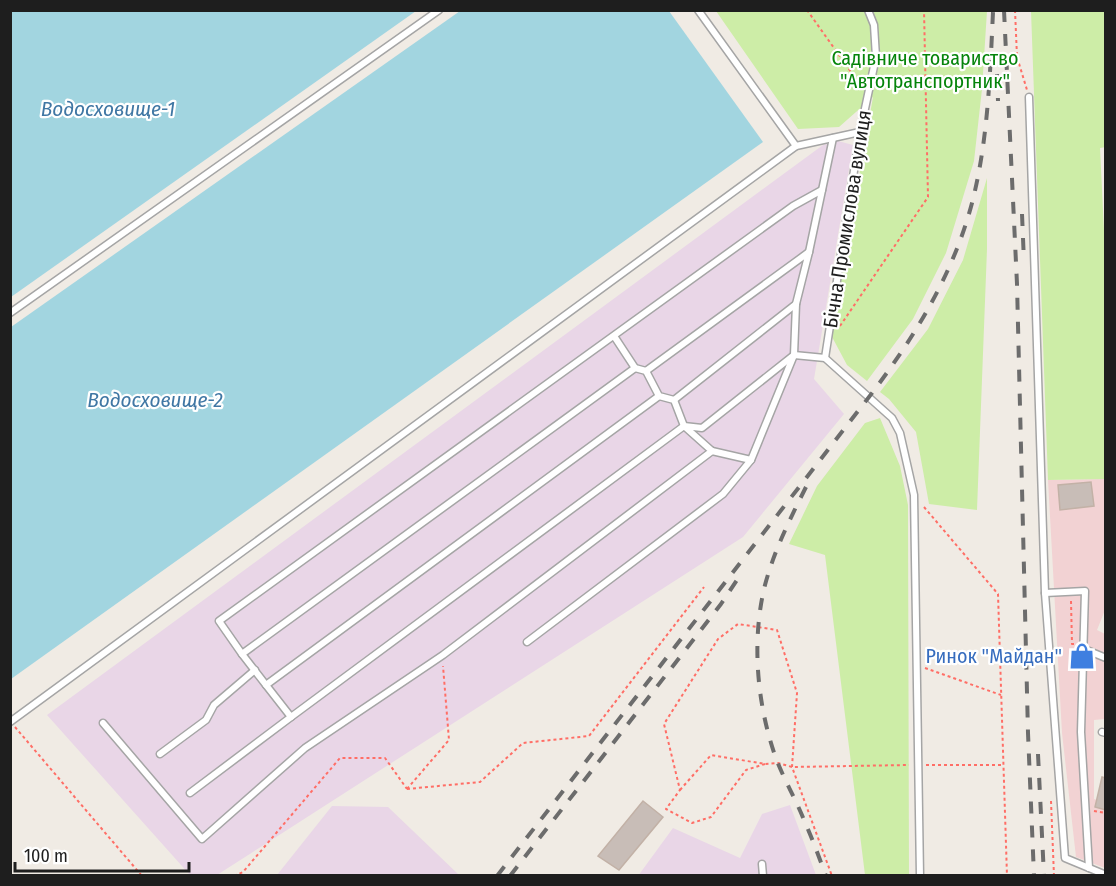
<svg xmlns="http://www.w3.org/2000/svg" width="1116" height="886" font-family="'Fira Sans Condensed',sans-serif">
	<rect width="100%" height="100%" fill="#f0ebe4"/>
	<path fill="#f2d2d3" d="M1105,479v131l-8,20 8,4 -1,85 -10,1v79l11,3v66l-29,-11 -14,-124 -14,-253z"/>
	<g fill="#e9d6e7">
		<path d="M838,141l15,4 -39,234 30,35 -101,123 -526,338h-27l-143,-160 776,-570z"/>
		<path d="M790,805l26,70 -178,1 35,-48 67,30 22,-44z"/>
		<path d="M332,806l56,1 71,68h-182z"/>
	</g>
	<g fill="#cdeda7">
		<path d="M716,11h271l-5,78 -8,72 -28,92 -33,66 -46,62 -20,-16 -16,-30 42,-238 -34,30 -41,2z"/>
		<path d="M1031,11h74l1,136 -6,1 6,124 -1,207 -57,1z"/>
		<path d="M987,178v71l-10,261 -48,-6 -13,-72 -27,-33 -9,-7 48,-63 35,-69z"/>
		<path d="M880,418l20,48 8,39 1,370h-44l-40,-320 -36,-11 28,-58 48,-63z"/>
	</g>
	<g fill="#a2d5e0">
		<path d="M11,10h405v1l-405,286z"/>
		<path d="M460,11h209l94,131 -752,537v-352z"/>
	</g>
	<g fill="#c8bdb7" stroke="#c2b1a6" stroke-width="1.5">
		<path d="M1091,482l3,24 -34,4 -2,-25z"/>
		<path d="M1102,777l4,1v32l-11,-3z"/>
		<path d="M643,801l20,16 -44,53 -21,-14z"/>
	</g>
	<g fill="none" stroke-linecap="round" stroke-linejoin="round">
		<g stroke="#a5a5a5" stroke-width="9">
			<g id="lane">
				<path d="M698,10l98,136"/>
				<path d="M1029,97l16,496 20,265 41,17"/>
				<path d="M10,313l429,-303"/>
				<path d="M825,358l35,-226 16,-75 -2,-32 -6,-15"/>
				<path d="M635,368l-393,286 -23,-33 574,-415 29,-16"/>
				<path d="M646,371l163,-119"/>
				<path d="M659,396l-393,289 25,32 393,-291 18,2 92,-73 31,3 67,60 8,15 14,62 6,381"/>
				<path d="M674,400l122,-96 13,-52 24,-114"/>
				<path d="M712,451l39,9"/>
				<path d="M1045,593l40,-2 -4,141 8,136"/>
				<path d="M527,642l196,-148 28,-34 43,-105 2,-51"/>
				<path d="M1084,649l22,9"/>
				<path d="M242,654l24,31"/>
				<path d="M10,722l786,-576 64,-14"/>
				<path d="M103,723l99,116 103,-91 138,-93 269,-204 -28,-25 -10,-26 -15,-4 -13,-25 -11,-3 -21,-32"/>
				<path d="M1102,732l4,1"/>
				<path d="M160,754l46,-34 8,-15 41,-35"/>
				<path d="M190,793l101,-76"/>
				<path d="M762,864l1,12"/>
			</g>
		</g>
		<g stroke="#ff6e66" stroke-width="2" stroke-dasharray="3 3" stroke-linecap="butt">
			<path d="M807,10l54,76"/>
			<path d="M1015,10l2,47 10,33"/>
			<path d="M840,326l88,-129 -4,-187"/>
			<path d="M924,507l74,87 9,282"/>
			<path d="M1071,601l1,43h2"/>
			<path d="M925,668l76,27"/>
			<path d="M15,727l127,149"/>
			<path d="M765,764l-19,6 -35,47 -19,6 -26,-14 14,-19 -16,-66 54,-85 20,-15 39,6 20,63 -5,74 40,109"/>
			<path d="M926,765h78"/>
			<path d="M407,789l73,-7 43,-39 66,-7 115,-149"/>
			<path d="M407,789l42,-49 -6,-74"/>
			<path d="M680,790l31,-35 54,9 13,-1 14,4 117,-2"/>
			<path d="M1051,801l3,75"/>
			<path d="M1094,811l12,2"/>
			<path d="M234,876l9,-4 97,-114h45l22,31"/>
		</g>
		<use href="#lane" stroke="#fff" stroke-width="6"/>
		<g stroke="#6c6c6c" stroke-width="4" stroke-dasharray="12 12" stroke-linecap="butt">
			<path d="M1004,10l13,274 11,449 6,143"/>
			<path d="M997,74l1,27"/>
			<path d="M1022,214l2,48"/>
			<path d="M806,487c-16,32 -32,64 -41,98 -14,56 -8,122 12,176 8,20 19,39 27,59 8,18 15,37 22,56"/>
			<path d="M1038,754l6,122"/>
			<path d="M497,876l372,-479c45,-59 84,-122 103,-194 16,-62 18,-128 21,-191"/>
			<path d="M510,876l211,-272 16,-24"/>
		</g>
	</g>
	<defs>
		<g id="shop-bare" transform="scale(2.07)"><path d="M-5-2.5h2.3a2.7 3.5 0 0 1 5.4 0H5L5.5 6h-11ZM-1.5-2.5h3a1.5 2.3 0 0 0-3 0Z" fill="#3f7fe0" stroke="#fff" stroke-width="2.5" paint-order="stroke"/></g>
	</defs>
	<g fill-rule="evenodd">
		<use href="#shop-bare" x="1082" y="656"/>
	</g>
	<g text-anchor="middle" dominant-baseline="central" stroke-width="4.5" stroke-linejoin="round" paint-order="stroke">
		<g font-size="20" fill="#05840a" stroke="#fff">
			<text x="925" y="58">Садівниче товариство<tspan x="925" dy="23">"Автотранспортник"</tspan></text>
		</g>
		<g font-size="20" fill="#1e1e1e" stroke="#fff">
			<text transform="translate(847 219) rotate(-81)">Бічна Промислова вулиця</text>
		</g>
		<g font-size="20" fill="#366cbe" stroke="#fff" text-anchor="end">
			<text x="1062" y="656">Ринок "Майдан"</text>
		</g>
		<g font-size="21" font-style="italic" fill="#4077a4" stroke="#fff">
			<text x="108" y="109">Водосховище-1</text>
			<text x="155" y="400">Водосховище-2</text>
		</g>
	</g>
	<rect width="1116" height="886" fill="none" stroke="#1e1e1e" stroke-width="24"/>
	<path d="M15 862v9h174v-9" fill="none" stroke="#1e1e1e" stroke-width="3"/>
	<text x="24" y="862" font-size="18" fill="#1e1e1e" stroke="#ffffff" stroke-width="4.5" paint-order="stroke">100 m</text>
</svg>
